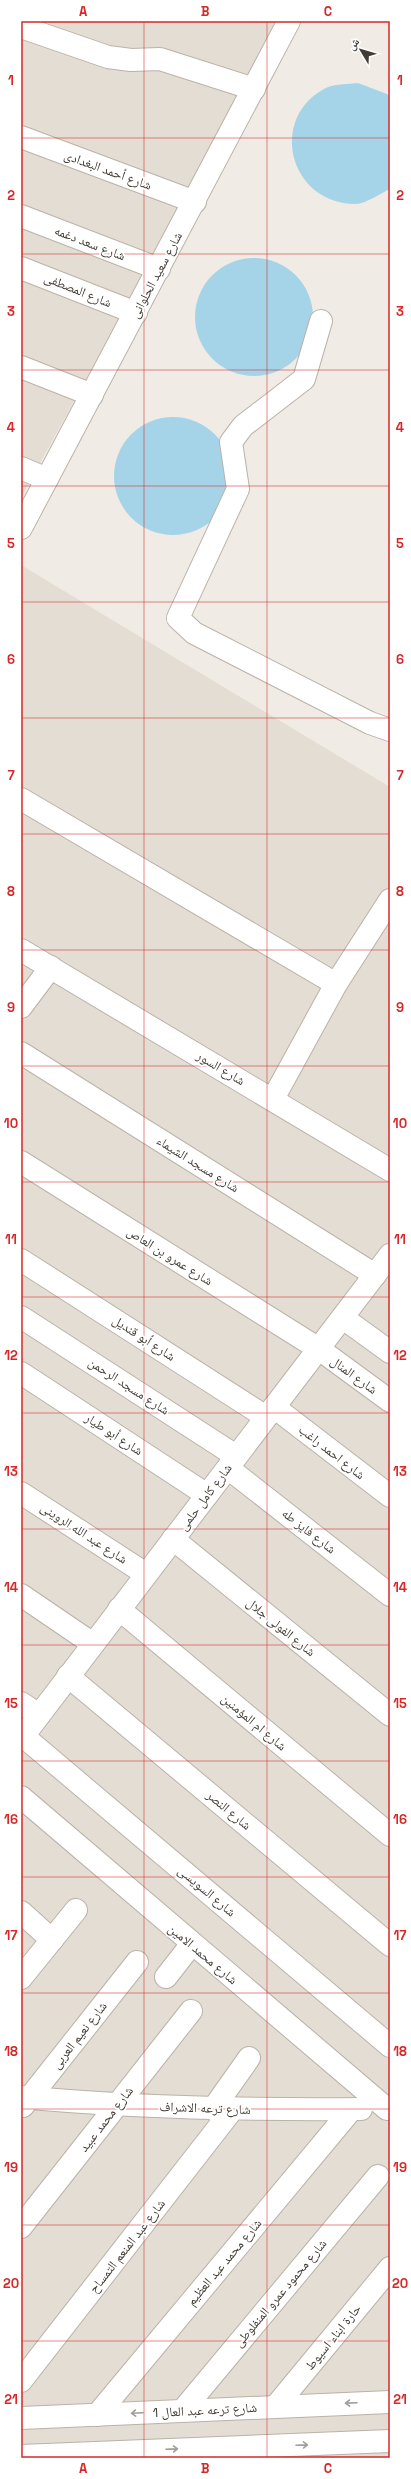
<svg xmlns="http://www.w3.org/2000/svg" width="411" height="2479" font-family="'Space Grotesk','Noto Naskh Arabic',sans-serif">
	<rect width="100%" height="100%" fill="#f0ece5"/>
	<g fill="#e4ddd3">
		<path d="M21,21h261l-261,477z"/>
		<path d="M21,565l369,222v1671h-369z"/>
	</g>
	<g fill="#a5d4e9">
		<path d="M358,83l29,11 3,3v92c-9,4 -23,14 -33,15 -69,1 -90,-89 -29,-117 8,-3 21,-3 30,-4z"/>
		<circle cx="254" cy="317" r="59"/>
		<circle cx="173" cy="476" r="59"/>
	</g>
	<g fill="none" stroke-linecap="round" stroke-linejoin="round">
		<g stroke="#bbb2a8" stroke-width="24">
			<g id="minor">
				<path d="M21,27l87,30 23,3 29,-1 94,30"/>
				<path d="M21,137l174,65"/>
				<path d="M21,216l138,53"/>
				<path d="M21,268l115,45"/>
				<path d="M321,321l-17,58 -61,47 -12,16 7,47 -60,129 16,15 176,90 20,7"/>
				<path d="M21,367l71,28"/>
				<path d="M21,468l26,11"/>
				<path d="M21,528l268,-507"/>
				<path d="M21,799l315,185"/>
				<path d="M21,950l369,220"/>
				<path d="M21,1007l30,-40"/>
				<path d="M21,1053l354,222"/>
				<path d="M273,1099l63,-115 54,-84"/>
				<path d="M21,1162l298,187 71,52"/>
				<path d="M21,1260l245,157"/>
				<path d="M21,1317l215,139"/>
				<path d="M343,1318l47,34"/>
				<path d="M21,1373l186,122"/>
				<path d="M274,1407l116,89"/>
				<path d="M228,1468l162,127"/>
				<path d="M21,1493l125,81"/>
				<path d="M173,1539l217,176"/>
				<path d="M21,1595l72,49"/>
				<path d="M119,1609l271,226"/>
				<path d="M68,1676l322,269"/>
				<path d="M21,1703l18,12"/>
				<path d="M23,1736l367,310"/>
				<path d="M21,1739l369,-484"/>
				<path d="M21,1797l366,312"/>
				<path d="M21,1912l31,28"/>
				<path d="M166,1977l25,-32"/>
				<path d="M21,1978l55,-68"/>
				<path d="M21,2097c114,11 226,13 340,12"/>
				<path d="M23,2106l114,-144"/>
				<path d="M213,2109l36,-51"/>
				<path d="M21,2227l170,-216"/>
				<path d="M21,2381l211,-271"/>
				<path d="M276,2406l114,-138"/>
				<path d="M183,2410l195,-234"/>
				<path d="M97,2415l254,-305"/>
				<path d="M21,2418l369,-16"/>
				<path d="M21,2456l369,-15"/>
			</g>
		</g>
		<use href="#minor" stroke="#fff" stroke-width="22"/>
	</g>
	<defs><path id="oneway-shaft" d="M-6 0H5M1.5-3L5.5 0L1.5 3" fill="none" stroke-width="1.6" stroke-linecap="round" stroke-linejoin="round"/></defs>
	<g stroke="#a09e9a">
		<use href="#oneway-shaft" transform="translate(351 2403) rotate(178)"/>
		<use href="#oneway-shaft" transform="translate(137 2413) rotate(177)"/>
		<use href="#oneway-shaft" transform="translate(302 2445) rotate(-2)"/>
		<use href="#oneway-shaft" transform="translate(172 2449) rotate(-2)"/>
	</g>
	<path fill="none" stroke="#d62828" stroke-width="1" stroke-opacity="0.55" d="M144,21v2437M267,21v2437M21,138h369M21,254h369M21,370h369M21,486h369M21,602h369M21,718h369M21,834h369M21,950h369M21,1066h369M21,1182h369M21,1297h369M21,1413h369M21,1529h369M21,1645h369M21,1761h369M21,1877h369M21,1993h369M21,2109h369M21,2225h369M21,2341h369"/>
	<g text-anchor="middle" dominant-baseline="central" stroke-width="3.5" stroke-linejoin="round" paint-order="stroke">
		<g font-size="13" fill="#423c35" stroke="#fff">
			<text transform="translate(108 170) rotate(20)">شارع أحمد البغدادى</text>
			<text transform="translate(90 243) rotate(21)">شارع سعد دغمه</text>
			<text transform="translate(156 275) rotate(-62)">شارع سعيد الحلوانى</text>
			<text transform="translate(78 290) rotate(22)">شارع المصطفى</text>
			<text transform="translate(221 1068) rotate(31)">شارع السور</text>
			<text transform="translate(198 1164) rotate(32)">شارع مسجد الشيماء</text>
			<text transform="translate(170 1256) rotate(32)">شارع عمرو بن العاص</text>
			<text transform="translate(144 1338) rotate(33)">شارع أبو قنديل</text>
			<text transform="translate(354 1375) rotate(36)">شارع المنال</text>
			<text transform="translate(129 1386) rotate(33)">شارع مسجد الرحمن</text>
			<text transform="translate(114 1434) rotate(33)">شارع أبو طيار</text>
			<text transform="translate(332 1452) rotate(38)">شارع احمد راغب</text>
			<text transform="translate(205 1497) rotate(-53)">شارع كامل حلمى</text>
			<text transform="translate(309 1531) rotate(38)">شارع فايز طه</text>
			<text transform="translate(84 1533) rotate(33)">شارع عبد الله الروينى</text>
			<text transform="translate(281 1627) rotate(39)">شارع الفولى جلال</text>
			<text transform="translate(254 1722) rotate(40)">شارع ام المؤمنين</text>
			<text transform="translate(229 1810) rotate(40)">شارع النصر</text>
			<text transform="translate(207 1891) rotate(40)">شارع السويسى</text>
			<text transform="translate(203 1954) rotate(40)">شارع محمد الامين</text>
			<text transform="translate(79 2035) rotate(-52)">شارع نعيم العربى</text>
			<text transform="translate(205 2108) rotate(2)">شارع ترعه الاشراف</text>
			<text transform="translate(106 2119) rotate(-52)">شارع محمد عبيد</text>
			<text transform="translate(127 2246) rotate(-52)">شارع عبد المنعم التمساح</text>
			<text transform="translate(224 2262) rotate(-50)">شارع محمد عبد العظيم</text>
			<text transform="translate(280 2293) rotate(-50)">شارع محمود عمرو المنفلوطى</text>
			<text transform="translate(333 2337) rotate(-51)">حارة ابناء اسيوط</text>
			<text transform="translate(205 2410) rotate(-3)">شارع ترعه عبد العال 1</text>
		</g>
	</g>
	<rect width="411" height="2479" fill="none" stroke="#ffffff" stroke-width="44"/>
	<g transform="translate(361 50) rotate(308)" stroke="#ffffff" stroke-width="3" paint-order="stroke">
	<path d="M0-3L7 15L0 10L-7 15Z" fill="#423c35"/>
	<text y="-6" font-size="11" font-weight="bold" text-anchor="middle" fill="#423c35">ش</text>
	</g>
	<rect x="22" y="22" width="367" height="2435" fill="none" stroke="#d62828" stroke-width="1.5"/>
	<g font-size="13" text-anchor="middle" font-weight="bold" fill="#d62828">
		<text x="83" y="16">A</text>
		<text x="205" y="16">B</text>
		<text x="328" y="16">C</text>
		<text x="11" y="85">1</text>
		<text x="400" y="85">1</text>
		<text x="11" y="200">2</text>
		<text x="400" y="200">2</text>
		<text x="11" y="316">3</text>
		<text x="400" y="316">3</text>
		<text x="11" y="432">4</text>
		<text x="400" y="432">4</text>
		<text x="11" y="548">5</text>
		<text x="400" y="548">5</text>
		<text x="11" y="664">6</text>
		<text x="400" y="664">6</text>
		<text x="11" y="780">7</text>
		<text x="400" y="780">7</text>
		<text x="11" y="896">8</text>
		<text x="400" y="896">8</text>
		<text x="11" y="1012">9</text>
		<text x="400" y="1012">9</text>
		<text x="11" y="1128">10</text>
		<text x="400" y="1128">10</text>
		<text x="11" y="1244">11</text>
		<text x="400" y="1244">11</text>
		<text x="11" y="1360">12</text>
		<text x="400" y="1360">12</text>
		<text x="11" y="1476">13</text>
		<text x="400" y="1476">13</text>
		<text x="11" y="1592">14</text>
		<text x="400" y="1592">14</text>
		<text x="11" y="1708">15</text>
		<text x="400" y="1708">15</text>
		<text x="11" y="1824">16</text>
		<text x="400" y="1824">16</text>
		<text x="11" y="1940">17</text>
		<text x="400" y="1940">17</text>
		<text x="11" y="2056">18</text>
		<text x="400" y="2056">18</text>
		<text x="11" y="2172">19</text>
		<text x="400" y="2172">19</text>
		<text x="11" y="2288">20</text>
		<text x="400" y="2288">20</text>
		<text x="11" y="2404">21</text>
		<text x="400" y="2404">21</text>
		<text x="83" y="2473">A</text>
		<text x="205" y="2473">B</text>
		<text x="328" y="2473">C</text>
	</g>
</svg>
